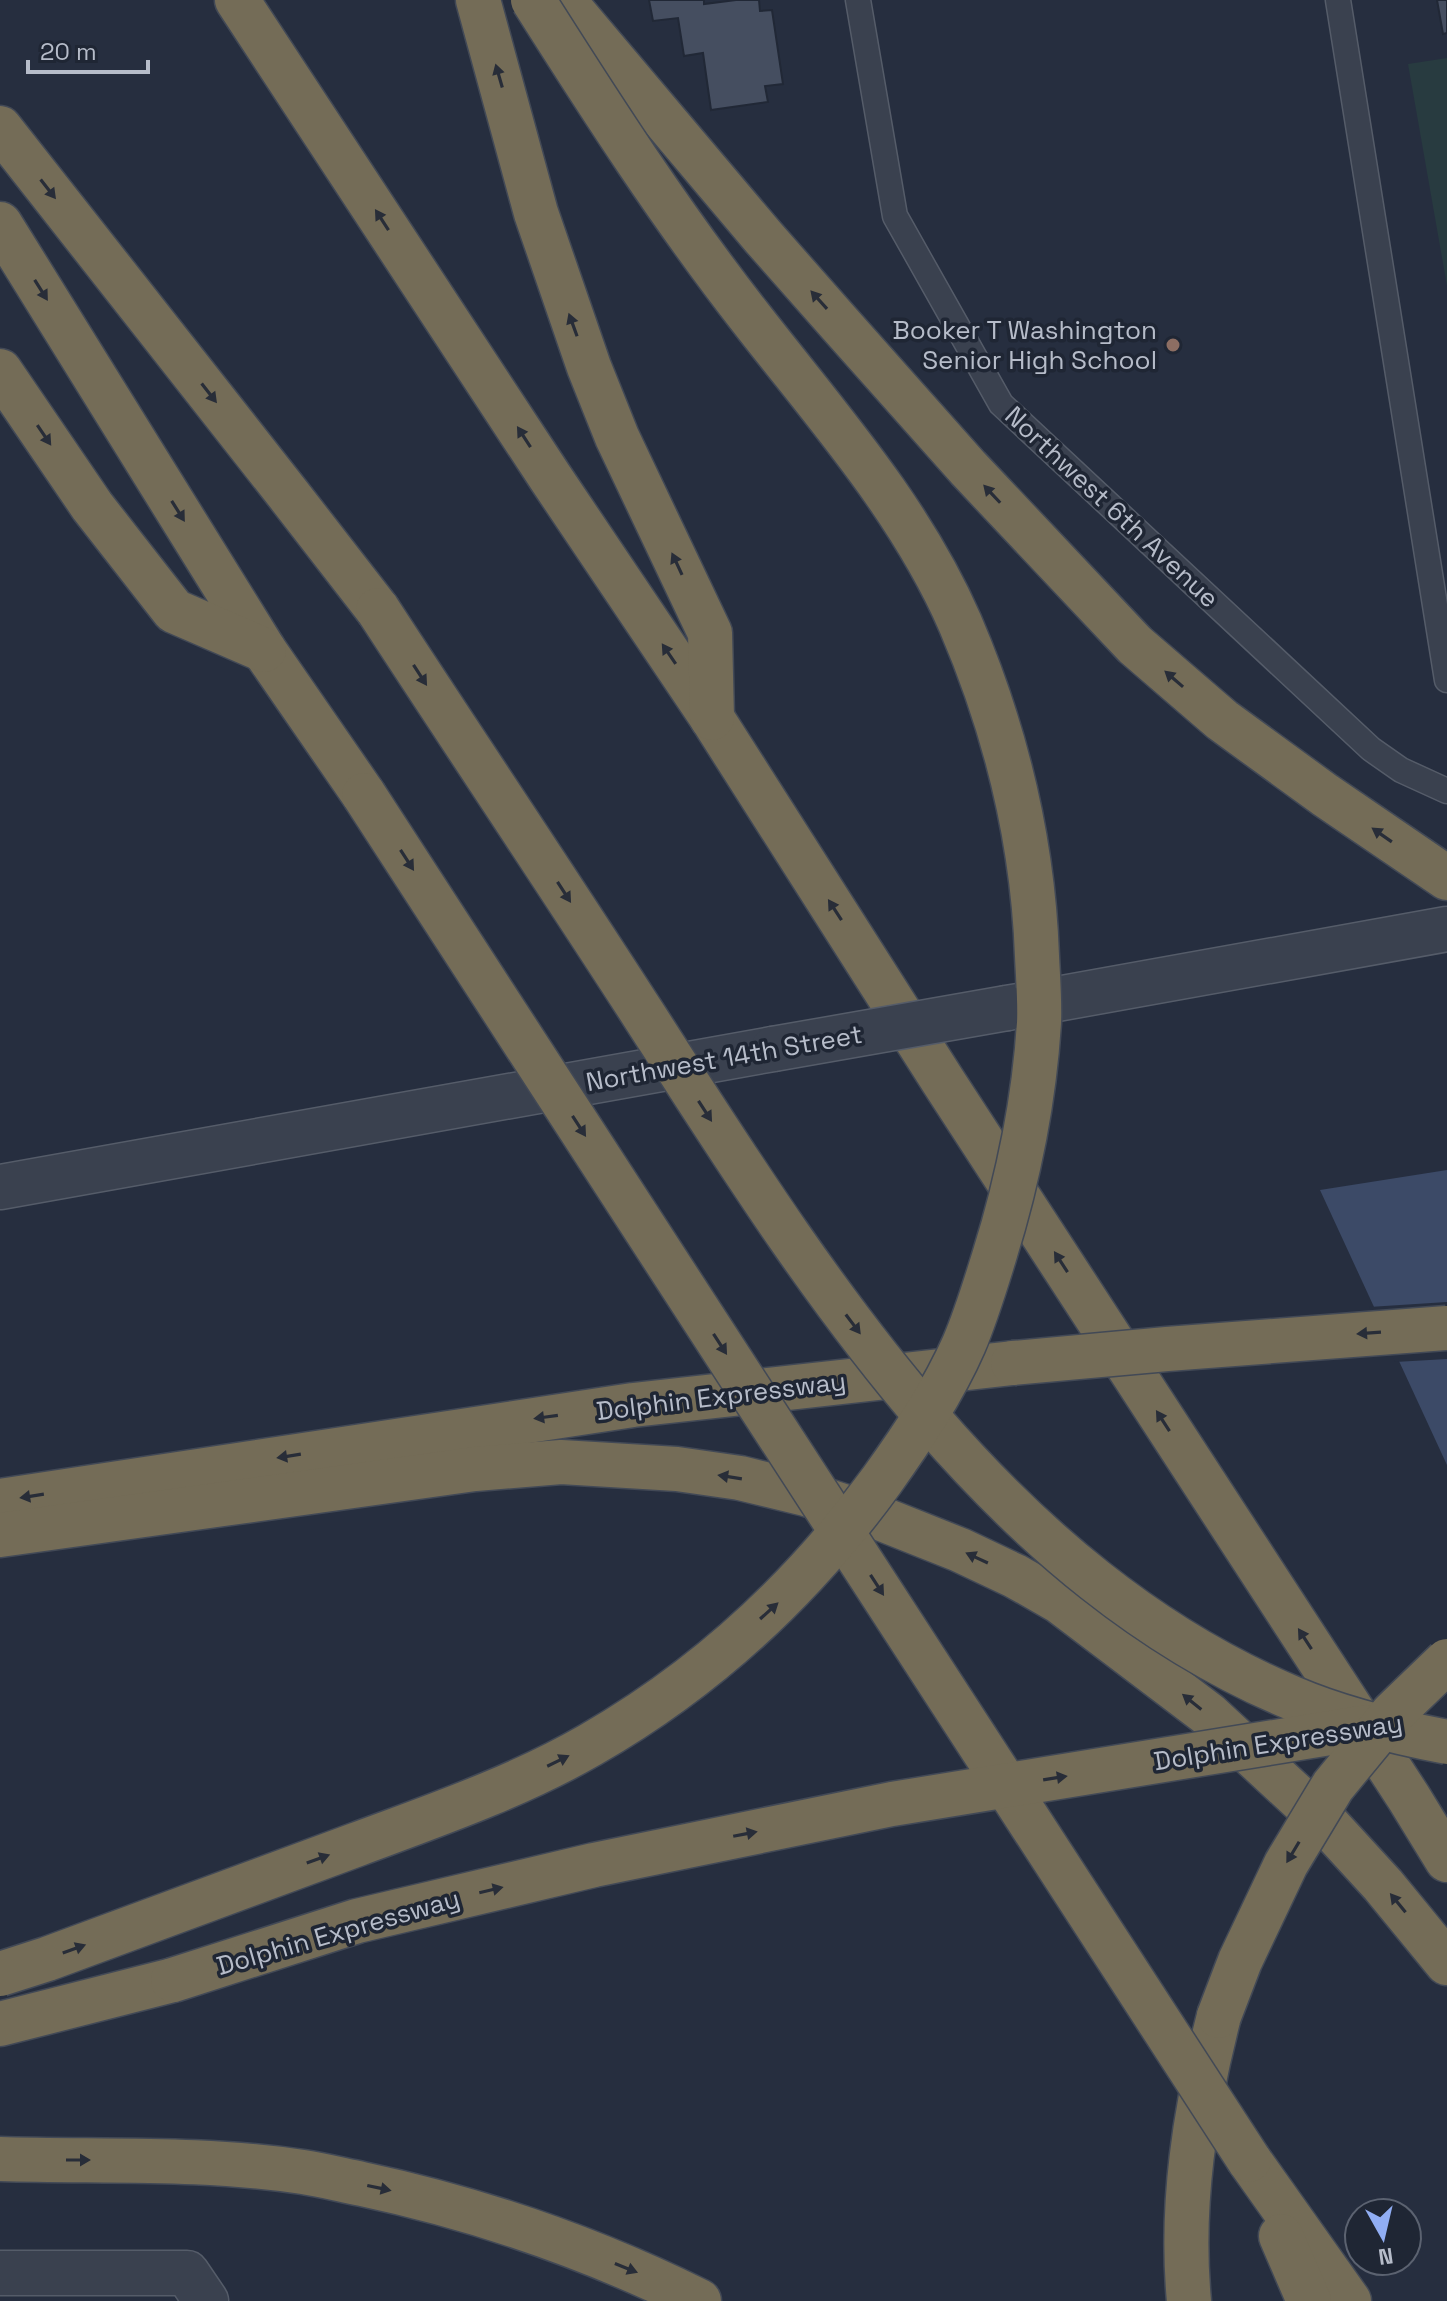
<svg xmlns="http://www.w3.org/2000/svg" width="1447" height="2301" font-family="'Space Grotesk',sans-serif">
	<rect width="100%" height="100%" fill="#262e3f"/>
	<path fill="#283b40" d="M1447,58v228l-39,-222z"/>
	<path fill="#3c4a67" d="M1447,1170v295l-127,-275z"/>
	<path fill="#262e3f" d="M1447,1302v57l-52,3 -26,-55z"/>
	<g fill="#454e60" stroke="#212836" stroke-width="2">
		<path d="M649,0h55v4l32,-4h23l1,11 12,-1 11,74 -18,2 3,16 -57,8 -8,-57 -19,3 -6,-38 -25,3z"/>
		<path d="M1437,0h10v33l-4,1z"/>
	</g>
	<g fill="none" stroke-linecap="round" stroke-linejoin="round">
		<g stroke="#555c69" stroke-width="27">
			<g id="service">
				<path d="M858,0l37,216 106,188 370,345 30,21 46,21"/>
				<path d="M1338,0l109,680"/>
			</g>
		</g>
		<g stroke="#555c69" stroke-width="47">
			<path id="minor" d="M0,2273h187l19,28"/>
		</g>
		<g stroke="#555c69" stroke-width="47">
			<g id="tertiary">
				<path d="M1007,1008l440,-79"/>
				<path d="M0,1187l773,-138"/>
			</g>
		</g>
		<g stroke="#424956" stroke-width="47">
			<g id="motorway">
				<path d="M237,0l313,477 162,241 231,363 466,717 38,62"/>
				<path d="M478,0l58,213 53,154 28,70 93,196 2,85"/>
				<path d="M563,0l201,238 75,85 129,145 167,177 87,75 103,75 122,83"/>
				<path d="M0,128l288,366 90,116"/>
				<path d="M0,224l264,426 100,145"/>
				<path d="M0,371l92,135 82,105 90,39"/>
				<path d="M0,1501l633,-96 380,-42"/>
				<path d="M0,1535l475,-66 86,-7 116,7 63,9 66,16 71,23 83,33 55,26 44,25 149,113 120,111 55,60 64,78"/>
				<path d="M0,2024l173,-44"/>
				<path d="M0,2159c101,3 202,-2 303,13 20,3 39,8 59,12 117,25 230,64 337,117"/>
				<path d="M1249,2160l100,141"/>
				<path d="M1281,2236l28,65"/>
				<path d="M1189,2301c-9,-96 6,-192 30,-285"/>
			</g>
		</g>
		<use href="#service" stroke="#3a414f" stroke-width="24"/>
		<use href="#minor" stroke="#3a414f" stroke-width="44"/>
		<use href="#tertiary" stroke="#3a414f" stroke-width="44"/>
		<use href="#motorway" stroke="#746c57" stroke-width="44"/>
		<g stroke="#555c69" stroke-width="47" stroke-linecap="butt">
			<path id="tertiary-bridge" d="M773,1049l234,-41"/>
		</g>
		<g stroke="#424956" stroke-width="47" stroke-linecap="butt">
			<g id="motorway-bridge">
				<path d="M378,610c88,135 178,269 265,404 168,261 351,559 649,684 49,21 103,34 155,44"/>
				<path d="M364,795l885,1365"/>
				<path d="M1013,1363l154,-14 280,-21"/>
				<path d="M0,1974l47,-15c104,-39 208,-76 311,-115 78,-29 159,-57 232,-99 117,-67 212,-155 292,-265 30,-42 61,-88 82,-136 12,-28 21,-58 30,-87 24,-77 40,-154 45,-234 1,-22 -1,-45 -2,-67 -4,-115 -32,-228 -77,-333 -50,-115 -134,-208 -210,-306 -79,-101 -148,-208 -217,-317"/>
				<path d="M173,1980l184,-59 237,-56 298,-61 475,-77"/>
				<path d="M1219,2016l21,-55 46,-97 47,-78 60,-73 54,-52"/>
			</g>
		</g>
		<use href="#tertiary-bridge" stroke="#3a414f" stroke-width="44"/>
		<use href="#motorway-bridge" stroke="#746c57" stroke-width="44"/>
	</g>
	<defs><path id="oneway-solid" d="M-6-.8H1V-3.2L6.5 0L1 3.2V.8H-6Z" transform="scale(2)"/></defs>
	<g fill="#282d38">
		<use href="#oneway-solid" transform="translate(499 76) rotate(-106)"/>
		<use href="#oneway-solid" transform="translate(48 189) rotate(52)"/>
		<use href="#oneway-solid" transform="translate(382 220) rotate(-123)"/>
		<use href="#oneway-solid" transform="translate(41 290) rotate(58)"/>
		<use href="#oneway-solid" transform="translate(819 300) rotate(-132)"/>
		<use href="#oneway-solid" transform="translate(573 325) rotate(-110)"/>
		<use href="#oneway-solid" transform="translate(209 393) rotate(52)"/>
		<use href="#oneway-solid" transform="translate(44 435) rotate(56)"/>
		<use href="#oneway-solid" transform="translate(524 437) rotate(-123)"/>
		<use href="#oneway-solid" transform="translate(992 494) rotate(-133)"/>
		<use href="#oneway-solid" transform="translate(178 511) rotate(58)"/>
		<use href="#oneway-solid" transform="translate(677 564) rotate(-115)"/>
		<use href="#oneway-solid" transform="translate(669 654) rotate(-124)"/>
		<use href="#oneway-solid" transform="translate(420 675) rotate(57)"/>
		<use href="#oneway-solid" transform="translate(1174 679) rotate(-139)"/>
		<use href="#oneway-solid" transform="translate(1382 835) rotate(-145)"/>
		<use href="#oneway-solid" transform="translate(407 860) rotate(57)"/>
		<use href="#oneway-solid" transform="translate(564 892) rotate(57)"/>
		<use href="#oneway-solid" transform="translate(835 910) rotate(-123)"/>
		<use href="#oneway-solid" transform="translate(705 1111) rotate(57)"/>
		<use href="#oneway-solid" transform="translate(579 1126) rotate(57)"/>
		<use href="#oneway-solid" transform="translate(1061 1262) rotate(-123)"/>
		<use href="#oneway-solid" transform="translate(853 1324) rotate(53)"/>
		<use href="#oneway-solid" transform="translate(1369 1333) rotate(176)"/>
		<use href="#oneway-solid" transform="translate(720 1344) rotate(57)"/>
		<use href="#oneway-solid" transform="translate(546 1417) rotate(172)"/>
		<use href="#oneway-solid" transform="translate(1163 1421) rotate(-123)"/>
		<use href="#oneway-solid" transform="translate(289 1456) rotate(171)"/>
		<use href="#oneway-solid" transform="translate(730 1477) rotate(-171)"/>
		<use href="#oneway-solid" transform="translate(32 1496) rotate(171)"/>
		<use href="#oneway-solid" transform="translate(977 1558) rotate(-155)"/>
		<use href="#oneway-solid" transform="translate(877 1585) rotate(57)"/>
		<use href="#oneway-solid" transform="translate(769 1611) rotate(-42)"/>
		<use href="#oneway-solid" transform="translate(1305 1639) rotate(-123)"/>
		<use href="#oneway-solid" transform="translate(1192 1702) rotate(-141)"/>
		<use href="#oneway-solid" transform="translate(558 1761) rotate(-26)"/>
		<use href="#oneway-solid" transform="translate(1055 1778) rotate(-9)"/>
		<use href="#oneway-solid" transform="translate(745 1834) rotate(-11)"/>
		<use href="#oneway-solid" transform="translate(1293 1852) rotate(121)"/>
		<use href="#oneway-solid" transform="translate(318 1859) rotate(-20)"/>
		<use href="#oneway-solid" transform="translate(491 1890) rotate(-13)"/>
		<use href="#oneway-solid" transform="translate(1398 1903) rotate(-129)"/>
		<use href="#oneway-solid" transform="translate(74 1949) rotate(-20)"/>
		<use href="#oneway-solid" transform="translate(78 2160)"/>
		<use href="#oneway-solid" transform="translate(379 2188) rotate(12)"/>
		<use href="#oneway-solid" transform="translate(626 2268) rotate(22)"/>
	</g>
	<circle fill="#8d6e63" stroke="#1f2634" stroke-width="3" cx="1173" cy="345" r="8"/>
	<g text-anchor="middle" dominant-baseline="central" stroke-width="7" stroke-linejoin="round" paint-order="stroke">
		<g font-size="26" fill="#b6bcc9" stroke="#1f2634" text-anchor="end">
			<text x="1157" y="330">Booker T Washington<tspan x="1157" dy="30">Senior High School</tspan></text>
		</g>
		<g font-size="26" fill="#b6bcc9" stroke="#1f2634">
			<text transform="translate(1112 507) rotate(43)">Northwest 6th Avenue</text>
			<text transform="translate(724 1058) rotate(-10)">Northwest 14th Street</text>
			<text transform="translate(721 1396) rotate(-7)">Dolphin Expressway</text>
			<text transform="translate(1278 1742) rotate(-9)">Dolphin Expressway</text>
			<text transform="translate(338 1932) rotate(-16)">Dolphin Expressway</text>
		</g>
	</g>
	<g transform="translate(1383 2237) rotate(172)"><circle r="38" fill="#1f2634" stroke="#5b6270" stroke-width="2"/>
	<path d="M0-6L14 30L0 20L-14 30Z" fill="#91aef4"/>
	<text y="-12" font-size="22" font-weight="bold" text-anchor="middle" fill="#b6bcc9">N</text>
	</g>
	<path d="M28 60v12h120v-12" fill="none" stroke="#b6bcc9" stroke-width="4"/>
	<text x="40" y="60" font-size="24" fill="#b6bcc9" stroke="#1f2634" stroke-width="6" paint-order="stroke">20 m</text>
</svg>
